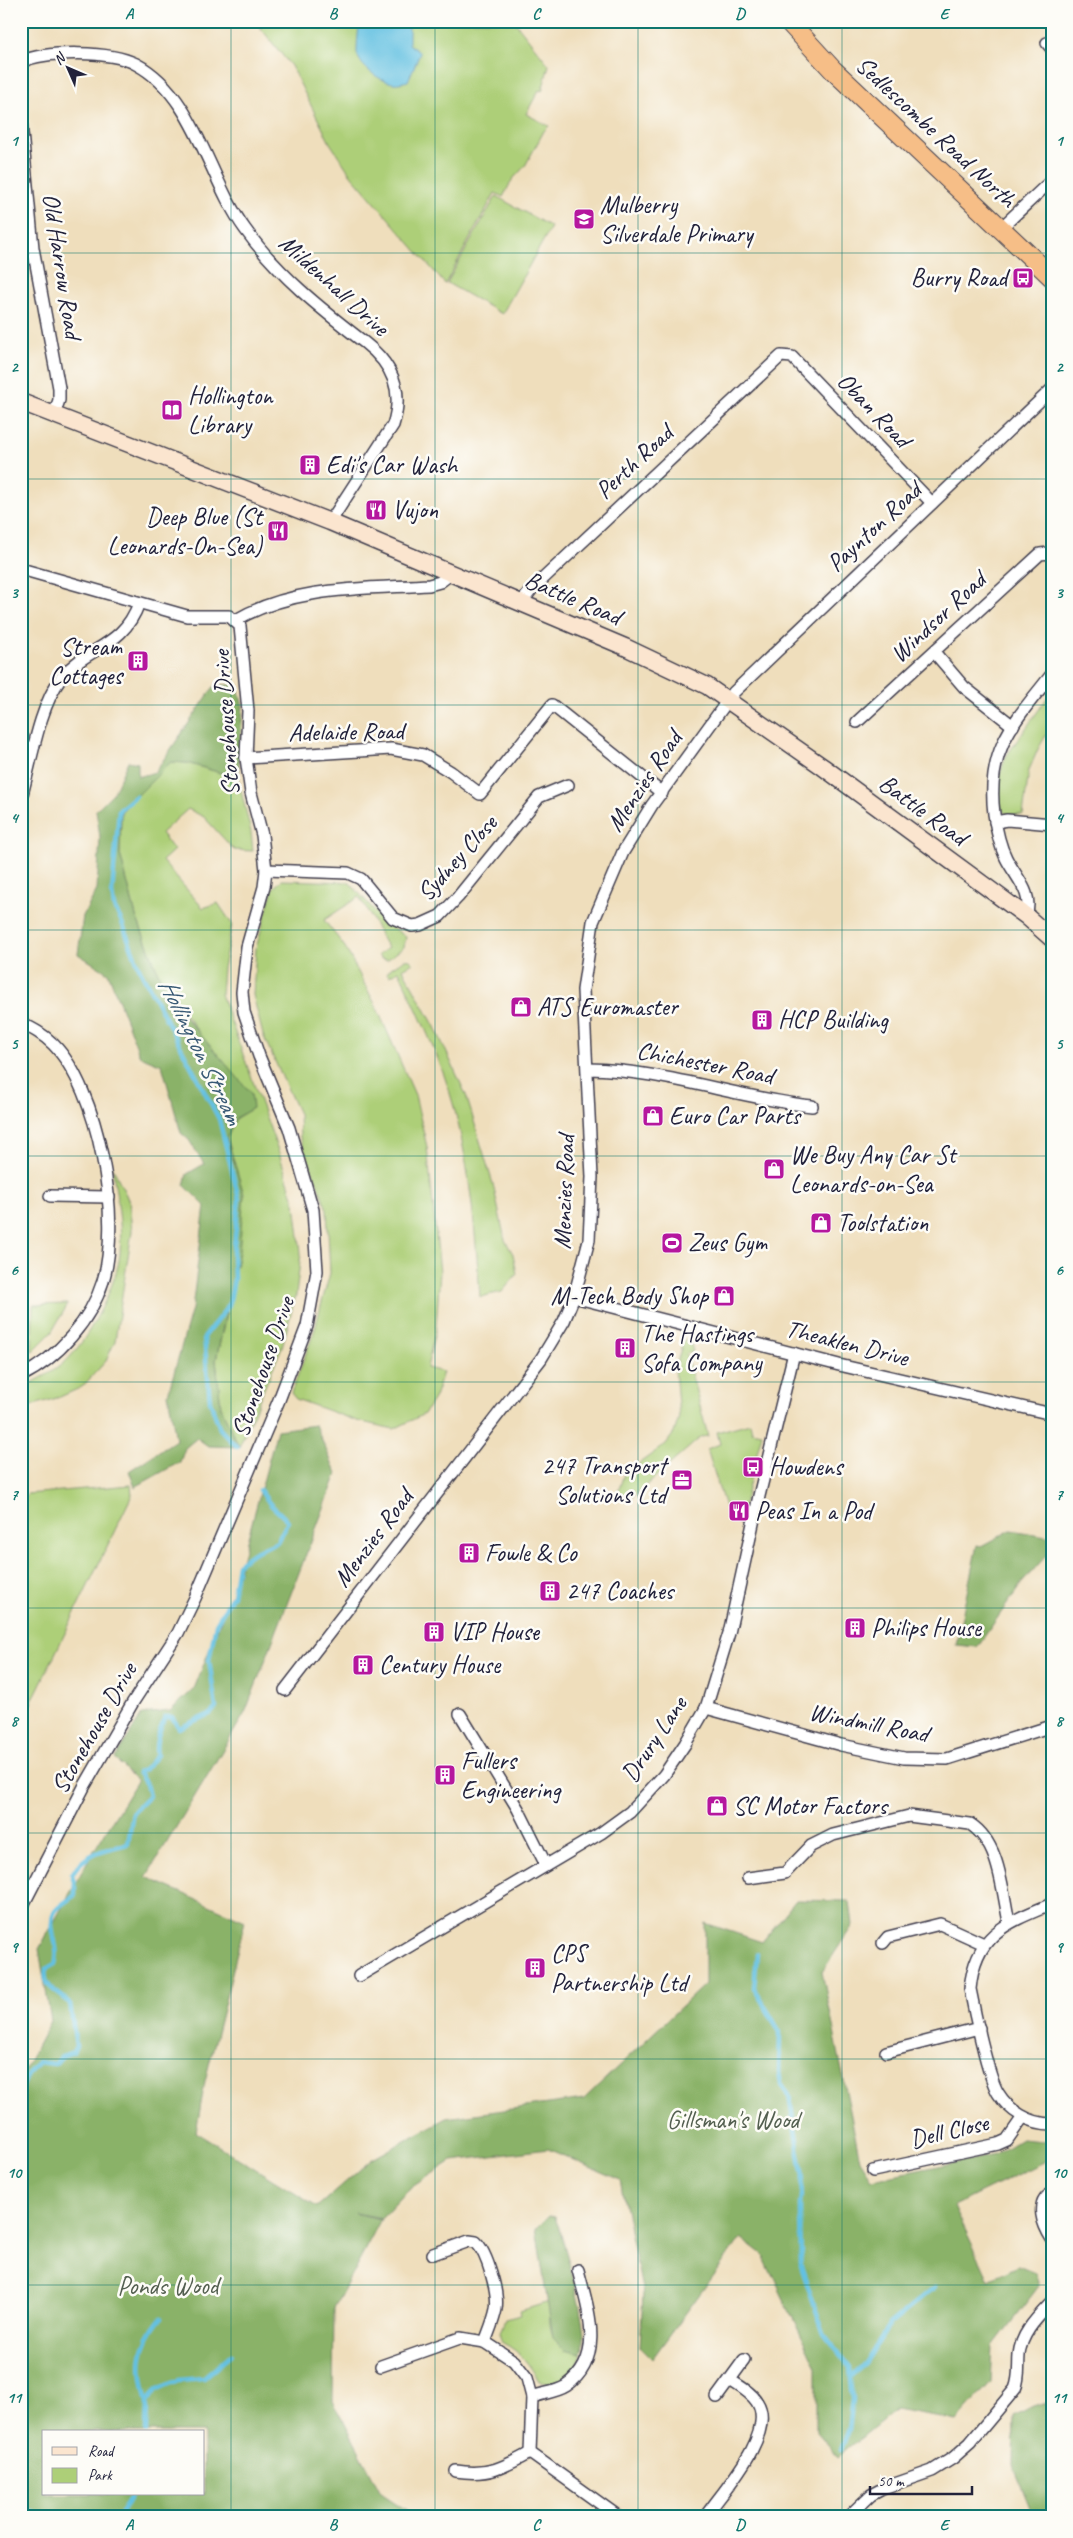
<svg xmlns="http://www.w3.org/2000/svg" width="1073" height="2538" font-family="Caveat,sans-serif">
	<rect width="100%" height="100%" fill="#fdfcf7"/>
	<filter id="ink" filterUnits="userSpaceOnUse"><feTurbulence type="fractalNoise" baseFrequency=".02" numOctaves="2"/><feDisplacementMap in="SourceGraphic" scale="10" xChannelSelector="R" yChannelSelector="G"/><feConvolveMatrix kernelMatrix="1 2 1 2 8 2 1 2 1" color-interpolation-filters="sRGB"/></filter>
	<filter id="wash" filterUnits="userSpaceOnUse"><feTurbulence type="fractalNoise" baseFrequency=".0096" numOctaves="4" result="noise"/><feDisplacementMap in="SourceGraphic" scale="20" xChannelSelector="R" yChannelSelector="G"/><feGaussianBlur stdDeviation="1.12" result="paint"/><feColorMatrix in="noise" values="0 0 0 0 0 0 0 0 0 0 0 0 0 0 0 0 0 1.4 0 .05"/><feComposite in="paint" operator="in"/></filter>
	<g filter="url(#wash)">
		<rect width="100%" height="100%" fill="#efdebc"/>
		<g fill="#adcf78" stroke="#68785a">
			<path d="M255,21h259l35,44 -7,26 -3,-1 -13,24 23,12 -5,5 -19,35 -13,14 -9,17 -8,-4 -50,91 -94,-109 -21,-32 -39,-77z"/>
			<path d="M496,196l55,31 -49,87 -55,-31z"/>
			<path d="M1052,691v34l-14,24 -9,21 -6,45 -17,-1 -5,-5 -3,-28 7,-23z"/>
			<path d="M171,762l16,1 51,15 13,54 2,19 -19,-1 -30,-33 -16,-8 -27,24 13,17 -12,11 41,47 15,-5 14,21 -9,44 -2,26 58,159 16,50 6,50 -5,42 -14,52 -43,100 -18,-39 -5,-48 9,-40 19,-125 -17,-57 9,-20 17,-10 -92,-128 -25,-64 -16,-62 1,-42z"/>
			<path d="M282,880l67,2 36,40 21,15 -2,10 -17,13 -7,-2 -2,-3 10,-7c-11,-17 -17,-34 -29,-51l-35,23 21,27 31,59 39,89 12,52 13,125 -4,55 -9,41 16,4 -8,25 -11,17 -30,15 -37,-8 -61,-22 -5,-6 22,-58 17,-62 -3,-64 -27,-71 -1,-24 -36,-79 -10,-40 3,-47 17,-60z"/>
			<path d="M405,959l5,1 3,3 -10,6 32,58 31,68 27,89 12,56 8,14 4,20 -15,18 -22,5c-5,-69 -10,-139 -31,-207 -13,-41 -32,-79 -50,-119l-10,5 -2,-3 4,-5z"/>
			<path d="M112,1166l17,35 3,30 -17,110 -9,20 -24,26 -22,10 -39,12v-21c16,-8 36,-17 48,-30 21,-22 49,-76 51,-105 3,-29 -4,-58 -8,-87z"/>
			<path d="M68,1304l-17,29 -19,19 1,-47z"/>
			<path d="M687,1340h3l3,12 -7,2 22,82 -7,1 -73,64 -5,-2 -5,-7 6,-18 42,-30 8,-11 5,-16 -4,-48 8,-27z"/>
			<path d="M750,1423l2,8 10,2 -23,92 -14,-18 -18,-58 13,-5 -3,-12z"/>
			<path d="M131,1485l1,10 -111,229v-223l6,-7z"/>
			<path d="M549,2302c1,31 0,44 33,51 -4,17 -18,29 -34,34l-1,-5 -8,-1c-10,-17 -18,-29 -36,-38l-3,-10 5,-14 16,-4 -1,-4z"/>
		</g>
		<g fill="#8ab268" stroke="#566a52" fill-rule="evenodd">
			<path d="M215,685h22l6,21 -5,72 -51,-15 -16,-1 -50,50 -1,42 16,62 25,64 26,39 64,74 2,15 -17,10 -9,20 17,57 -5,57 -23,108 5,48 18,39 -31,-1 -11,-8 -12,10 -5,14 -45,25 -6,-16 47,-31 -8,-46 24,-85 13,-103 -21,-21 3,-11 17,-10 -15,-24 -8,-7 -19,-68 -22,-9 -32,-83 -30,-19 5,-38 14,-26 3,-53 -4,-27 18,-18 14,-31 10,2v14l17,-5z"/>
			<path d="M315,1425l22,49 -92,239 -99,164 99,44 -40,160 -9,51 121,75 54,-47 75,-42 138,-19 121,-115v-61l57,19 34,-42 54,1 3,24 -31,47 38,188 12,19 123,-24 26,-16 22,2 9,-2v19l-98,48 35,74 29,-14 17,7 4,13 -46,60 -2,37 -34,38 -62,-11 -57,47 -22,-25v-65l-53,-112 -22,-17 -89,121 -12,-12 3,-53 -23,-114 -72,-31 -96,12 -43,28 -27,29 -28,-5 27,6 -47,89 -1,93 48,92 36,24h-396v-440l30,-56 -12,-72 51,-92 47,-76 -22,-22 27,-45 28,-3 24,-22 42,-107 41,-152zM44,2432h160v62h-160z"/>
			<path d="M1011,1530l41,7v12l-30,34 -45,64 -21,-2 21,-100 4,1z"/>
			<path d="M549,2215l6,1c8,24 37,119 27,137l-18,-4 -11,-11 -17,-110z"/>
			<path d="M1052,2401v116h-20l1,-3 -20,-49 1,-48 19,-10z"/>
		</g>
		<path fill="#64c1e2" stroke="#43728e" d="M359,21h50v23l11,9 -12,28c-4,1 -11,3 -15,2 -14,-2 -38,-19 -36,-34 0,-10 2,-18 2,-28z"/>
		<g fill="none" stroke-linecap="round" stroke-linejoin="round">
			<g stroke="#64c1e2" stroke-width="4.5">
				<path d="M136,796l-17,14 -7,83 2,14 7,13 19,50 79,149 20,80 -6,56 1,24 -5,26 -25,32 6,64 10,28 17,18"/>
				<path d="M757,1954l-3,34 26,44 -1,41 2,11 8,11 14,82 -3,28 1,61 23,68 26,34 3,32 -4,29 -8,21"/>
				<path d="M21,2089l8,-16 9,-11 17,2 7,-8 11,-4 3,-6 -6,-42c-10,-13 -28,-14 -24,-35l9,-5c6,-16 -8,-37 -1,-51 3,-7 15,-13 21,-18v-8l-3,-13c12,-21 34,-25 56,-30l5,-32 16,-16 -3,-12 -8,-12 6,-2 13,-15c-3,-14 3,-25 8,-38h7l7,11 31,-14 6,-6 -7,-48 7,-36 17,-29 5,-31 15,-11 24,-11 11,-21 -18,-17 -10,-14"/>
				<path d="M851,2377l14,-14 25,-39 45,-37"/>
				<path d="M147,2403c-9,-35 -10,-56 14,-85"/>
				<path d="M146,2432l1,-29 9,-13 22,-10 26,-2 27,-23"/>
				<path d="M21,2504l20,13"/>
				<path d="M119,2517l13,-23"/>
			</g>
		</g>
	</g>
	<g filter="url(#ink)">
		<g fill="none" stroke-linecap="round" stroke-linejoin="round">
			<g stroke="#413e4e" stroke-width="14">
				<g id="minor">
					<path d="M1047,43l5,6"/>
					<path d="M21,62c26,-12 90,-11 115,2 59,31 72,114 109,165 33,46 76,80 120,114 28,22 39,48 28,82l-63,97"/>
					<path d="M21,122l12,126 26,140v12l-5,15"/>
					<path d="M1001,228l51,-48"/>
					<path d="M21,569l166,47h42l11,10 8,85 -2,47 5,35 11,42 4,35 -2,17 -17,60 -5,45 2,20 15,44 30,72 24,82 4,61 -10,55 -28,74 -84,198 -17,35 -45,69 -49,85 -63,122"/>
					<path d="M521,603l11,-14 31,-29 218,-204 11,1 140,146"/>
					<path d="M236,620c58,-34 128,-31 193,-35l11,-3 12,-9"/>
					<path d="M934,652l30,35 49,39"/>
					<path d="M857,722l183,-168 9,-1 3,3"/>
					<path d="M246,758l145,-9 32,6 28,17 29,22 72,-89 110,88"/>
					<path d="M21,798c10,-35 18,-91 40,-120 26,-32 62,-30 78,-75"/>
					<path d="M995,822l12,-2 45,4"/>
					<path d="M266,870l82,3 13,6 32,39 19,8 8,-1 20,-9 18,-19 81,-100 29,-12"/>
					<path d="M1026,916c8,-23 -10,-38 -20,-58 -7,-14 -10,-30 -12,-44 -8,-65 20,-92 58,-140"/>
					<path d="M21,1023c12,6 22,11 32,21 46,46 69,176 50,237 -12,39 -45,77 -82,95"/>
					<path d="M588,1069c76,1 149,29 224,37"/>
					<path d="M50,1196l59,1"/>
					<path d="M574,1297l265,68 213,49"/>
					<path d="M285,1690l256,-331 23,-38 10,-24 15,-57 3,-63 -9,-187 10,-68 30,-70 29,-47 82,-113 318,-303"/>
					<path d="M706,1708l135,37 63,13 43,1 105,-33"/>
					<path d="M460,1714l58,95 28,56"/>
					<path d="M748,1878l37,-5 26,-27 22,-11 76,-19 61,8c30,19 32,66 39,98"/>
					<path d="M1052,1904c-46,19 -77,30 -82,85 4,21 18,88 28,104 11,18 32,31 54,31"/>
					<path d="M883,1943l5,-6 52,-13 44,20"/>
					<path d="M359,1976l242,-143 29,-21 34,-37 21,-31 21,-36 23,-75 30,-137 35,-143"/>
					<path d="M886,2052l93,-24"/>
					<path d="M873,2171l125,-27 9,-4 16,-23"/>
					<path d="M1052,2193c-18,10 -9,32 0,46"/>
					<path d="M433,2254l36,-13 7,1c11,11 23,51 20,67 -2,11 -7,22 -11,33"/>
					<path d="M381,2366l79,-28 25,4 29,19 13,17 5,19 -2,56 89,64"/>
					<path d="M532,2397c11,-4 25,-5 34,-11 40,-28 22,-77 12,-116"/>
					<path d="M717,2397l27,-37"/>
					<path d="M456,2471c32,5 47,-3 74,-18"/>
					<path d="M705,2517c18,-26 72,-84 52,-115 -6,-10 -18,-16 -27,-22"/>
					<path d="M848,2517l23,-22 15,-8 46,-16 21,-13 17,-15 45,-54c5,-12 3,-22 4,-34 2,-22 19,-38 33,-53"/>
				</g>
			</g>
			<g stroke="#413e4e" stroke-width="19">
				<path id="secondary" d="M21,402l309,120 295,125 82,39 116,81 203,149 26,23"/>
			</g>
			<g stroke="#413e4e" stroke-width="21">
				<path id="trunk" d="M788,21l45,49 219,207"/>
			</g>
			<use href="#minor" stroke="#fff" stroke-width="11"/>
			<use href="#secondary" stroke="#fbe5cf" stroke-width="16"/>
			<use href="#trunk" stroke="#f6be87" stroke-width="19"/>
		</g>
	</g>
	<path fill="none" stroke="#0f766e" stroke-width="1" stroke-opacity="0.55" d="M231,21v2496M435,21v2496M638,21v2496M842,21v2496M21,253h1031M21,479h1031M21,705h1031M21,930h1031M21,1156h1031M21,1382h1031M21,1608h1031M21,1833h1031M21,2059h1031M21,2285h1031"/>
	<defs>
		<g id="school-square" transform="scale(1.125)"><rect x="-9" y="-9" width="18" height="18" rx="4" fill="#b5179e" stroke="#fdfcf7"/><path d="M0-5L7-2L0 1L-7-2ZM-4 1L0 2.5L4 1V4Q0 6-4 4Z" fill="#fff"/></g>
		<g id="bus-square" transform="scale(1.125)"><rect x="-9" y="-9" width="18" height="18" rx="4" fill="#b5179e" stroke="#fdfcf7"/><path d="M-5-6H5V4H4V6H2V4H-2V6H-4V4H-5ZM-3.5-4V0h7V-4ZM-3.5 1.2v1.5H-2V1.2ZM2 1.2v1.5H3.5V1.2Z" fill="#fff"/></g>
		<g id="library-square" transform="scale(1.125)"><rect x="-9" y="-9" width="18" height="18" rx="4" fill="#b5179e" stroke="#fdfcf7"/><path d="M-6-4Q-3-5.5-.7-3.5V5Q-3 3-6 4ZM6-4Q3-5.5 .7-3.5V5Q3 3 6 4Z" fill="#fff"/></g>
		<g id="building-square" transform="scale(1.125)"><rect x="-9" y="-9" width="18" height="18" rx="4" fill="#b5179e" stroke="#fdfcf7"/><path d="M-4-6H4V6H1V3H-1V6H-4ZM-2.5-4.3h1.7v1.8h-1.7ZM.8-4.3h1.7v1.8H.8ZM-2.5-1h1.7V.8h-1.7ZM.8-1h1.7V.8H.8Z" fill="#fff"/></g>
		<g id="restaurant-square" transform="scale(1.125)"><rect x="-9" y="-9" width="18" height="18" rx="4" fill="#b5179e" stroke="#fdfcf7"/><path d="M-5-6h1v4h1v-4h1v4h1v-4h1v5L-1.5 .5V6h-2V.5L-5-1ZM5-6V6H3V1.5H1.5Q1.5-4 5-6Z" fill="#fff"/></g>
		<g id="shop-square" transform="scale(1.125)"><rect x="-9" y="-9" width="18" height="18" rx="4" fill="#b5179e" stroke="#fdfcf7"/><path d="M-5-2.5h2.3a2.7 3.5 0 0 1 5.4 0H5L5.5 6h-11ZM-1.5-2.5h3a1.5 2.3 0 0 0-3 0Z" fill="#fff"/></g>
		<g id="stadium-square" transform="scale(1.125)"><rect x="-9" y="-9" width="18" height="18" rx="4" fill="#b5179e" stroke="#fdfcf7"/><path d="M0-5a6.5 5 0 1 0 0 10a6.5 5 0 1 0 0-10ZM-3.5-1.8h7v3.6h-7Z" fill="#fff"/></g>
		<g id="office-square" transform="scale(1.125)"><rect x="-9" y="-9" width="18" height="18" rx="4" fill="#b5179e" stroke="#fdfcf7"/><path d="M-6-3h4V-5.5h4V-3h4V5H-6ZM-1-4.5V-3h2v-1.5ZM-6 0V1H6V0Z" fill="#fff"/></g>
	</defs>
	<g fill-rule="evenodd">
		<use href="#school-square" x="584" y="219"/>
		<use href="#bus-square" x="1023" y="278"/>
		<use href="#library-square" x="172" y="410"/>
		<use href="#building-square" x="310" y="465"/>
		<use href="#restaurant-square" x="376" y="510"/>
		<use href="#restaurant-square" x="278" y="531"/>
		<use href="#building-square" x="138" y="661"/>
		<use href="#shop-square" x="521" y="1007"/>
		<use href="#building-square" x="762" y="1020"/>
		<use href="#shop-square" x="653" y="1116"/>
		<use href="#shop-square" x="774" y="1169"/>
		<use href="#shop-square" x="821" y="1223"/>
		<use href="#stadium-square" x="672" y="1243"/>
		<use href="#shop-square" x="724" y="1296"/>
		<use href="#building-square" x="625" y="1348"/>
		<use href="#bus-square" x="753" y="1467"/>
		<use href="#office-square" x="682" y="1480"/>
		<use href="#restaurant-square" x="739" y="1511"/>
		<use href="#building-square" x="469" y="1553"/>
		<use href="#building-square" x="550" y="1591"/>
		<use href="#building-square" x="855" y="1628"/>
		<use href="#building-square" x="434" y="1632"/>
		<use href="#building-square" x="363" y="1665"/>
		<use href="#building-square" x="445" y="1775"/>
		<use href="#shop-square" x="717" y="1806"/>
		<use href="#building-square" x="535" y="1968"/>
	</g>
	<g text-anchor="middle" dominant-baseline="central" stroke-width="5" stroke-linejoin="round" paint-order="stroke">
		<g font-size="25" fill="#22223b" stroke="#fdfcf7">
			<text transform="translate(936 132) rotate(43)">Sedlescombe Road North</text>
			<text transform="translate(62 266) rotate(81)">Old Harrow Road</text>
			<text transform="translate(334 285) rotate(42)">Mildenhall Drive</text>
			<text transform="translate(874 410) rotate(46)">Oban Road</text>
			<text transform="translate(634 462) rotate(-43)">Perth Road</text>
			<text transform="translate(874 527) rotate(-43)">Paynton Road</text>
			<text transform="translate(573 598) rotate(23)">Battle Road</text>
			<text transform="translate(938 617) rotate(-43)">Windsor Road</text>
			<text transform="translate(226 723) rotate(-94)">Stonehouse Drive</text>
			<text transform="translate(346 732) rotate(-1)">Adelaide Road</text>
			<text transform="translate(644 781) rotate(-56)">Menzies Road</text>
			<text transform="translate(923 810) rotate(36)">Battle Road</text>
			<text transform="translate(457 858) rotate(-48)">Sydney Close</text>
			<text transform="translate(705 1063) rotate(11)">Chichester Road</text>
			<text transform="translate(564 1192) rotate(-88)">Menzies Road</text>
			<text transform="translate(847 1343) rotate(14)">Theaklen Drive</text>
			<text transform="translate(263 1367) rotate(-71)">Stonehouse Drive</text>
			<text transform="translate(373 1538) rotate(-53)">Menzies Road</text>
			<text transform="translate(869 1723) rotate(11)">Windmill Road</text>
			<text transform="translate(94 1728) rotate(-60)">Stonehouse Drive</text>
			<text transform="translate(654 1739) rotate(-56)">Drury Lane</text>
			<text transform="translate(949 2131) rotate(-13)">Dell Close</text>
		</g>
		<g font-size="25" fill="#22223b" stroke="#fdfcf7" text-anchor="start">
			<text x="600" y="205">Mulberry<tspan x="600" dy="29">Silverdale Primary</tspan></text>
			<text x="1007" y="278" text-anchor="end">Burry Road</text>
			<text x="188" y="396">Hollington<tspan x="188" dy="29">Library</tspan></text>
			<text x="326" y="465">Edi's Car Wash</text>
			<text x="392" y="510">Vujon</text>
			<text x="262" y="517" text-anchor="end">Deep Blue (St<tspan x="262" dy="29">Leonards-On-Sea)</tspan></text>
			<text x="122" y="647" text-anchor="end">Stream<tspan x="122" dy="29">Cottages</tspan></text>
			<text x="537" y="1007">ATS Euromaster</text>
			<text x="778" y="1020">HCP Building</text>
			<text x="669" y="1116">Euro Car Parts</text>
			<text x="790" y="1155">We Buy Any Car St<tspan x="790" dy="29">Leonards-on-Sea</tspan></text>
			<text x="837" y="1223">Toolstation</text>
			<text x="688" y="1243">Zeus Gym</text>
			<text x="708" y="1296" text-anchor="end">M-Tech Body Shop</text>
			<text x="641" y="1334">The Hastings<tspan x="641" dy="29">Sofa Company</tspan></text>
			<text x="666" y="1466" text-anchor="end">247 Transport<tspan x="666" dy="29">Solutions Ltd</tspan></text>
			<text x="769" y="1467">Howdens</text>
			<text x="755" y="1511">Peas In a Pod</text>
			<text x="485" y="1553">Fowle &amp; Co</text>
			<text x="566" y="1591">247 Coaches</text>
			<text x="871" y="1628">Philips House</text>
			<text x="450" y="1632">VIP House</text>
			<text x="379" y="1665">Century House</text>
			<text x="461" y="1761">Fullers<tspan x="461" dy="29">Engineering</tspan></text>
			<text x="733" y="1806">SC Motor Factors</text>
			<text x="551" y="1954">CPS<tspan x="551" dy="29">Partnership Ltd</tspan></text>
		</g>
		<g font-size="25" fill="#535f50" stroke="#fdfcf7">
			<text x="733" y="2120">Gillsman's Wood</text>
			<text x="168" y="2286">Ponds Wood</text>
		</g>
		<g font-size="26" font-style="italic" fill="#395a75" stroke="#fdfcf7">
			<text transform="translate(201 1051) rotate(64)">Hollington Stream</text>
		</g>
	</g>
	<rect width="1073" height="2538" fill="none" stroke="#fdfcf7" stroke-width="55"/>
	<rect x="42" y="2430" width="162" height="65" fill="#fdfcf7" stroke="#a5a5ac"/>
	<rect x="52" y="2447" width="25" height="8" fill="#fbe5cf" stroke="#a5a5ac"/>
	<text x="88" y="2456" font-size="15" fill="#22223b">Road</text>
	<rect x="52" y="2468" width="25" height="15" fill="#adcf78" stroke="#a5a5ac"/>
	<text x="88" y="2480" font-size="15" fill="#22223b">Park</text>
	<g transform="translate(68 68) rotate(315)" stroke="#fdfcf7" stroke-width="4" paint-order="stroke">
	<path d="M0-4L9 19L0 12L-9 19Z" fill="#22223b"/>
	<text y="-8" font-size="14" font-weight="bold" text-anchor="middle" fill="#22223b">N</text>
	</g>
	<path d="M870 2486v8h102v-8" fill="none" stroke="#22223b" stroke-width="2.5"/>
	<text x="878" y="2486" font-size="15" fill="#22223b" stroke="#fdfcf7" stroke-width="4" paint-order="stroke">50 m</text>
	<rect x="28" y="28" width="1018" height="2482" fill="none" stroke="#0f766e" stroke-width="2"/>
	<g font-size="16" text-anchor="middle" font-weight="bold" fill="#0f766e">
		<text x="129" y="19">A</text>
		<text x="333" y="19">B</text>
		<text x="536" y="19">C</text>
		<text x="740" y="19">D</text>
		<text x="944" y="19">E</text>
		<text x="14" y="146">1</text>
		<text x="1059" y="146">1</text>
		<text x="14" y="372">2</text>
		<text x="1059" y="372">2</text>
		<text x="14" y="598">3</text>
		<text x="1059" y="598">3</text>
		<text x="14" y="823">4</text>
		<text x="1059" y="823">4</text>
		<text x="14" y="1049">5</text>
		<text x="1059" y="1049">5</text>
		<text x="14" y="1275">6</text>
		<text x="1059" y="1275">6</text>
		<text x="14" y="1500">7</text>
		<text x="1059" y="1500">7</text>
		<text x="14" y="1726">8</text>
		<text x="1059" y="1726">8</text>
		<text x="14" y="1952">9</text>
		<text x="1059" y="1952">9</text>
		<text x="14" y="2178">10</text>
		<text x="1059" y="2178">10</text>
		<text x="14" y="2403">11</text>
		<text x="1059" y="2403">11</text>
		<text x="129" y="2530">A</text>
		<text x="333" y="2530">B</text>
		<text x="536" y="2530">C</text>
		<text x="740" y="2530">D</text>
		<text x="944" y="2530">E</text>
	</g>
</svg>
